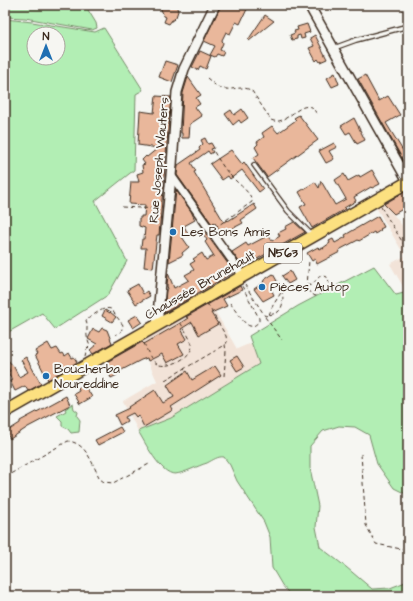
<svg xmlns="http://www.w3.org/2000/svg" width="413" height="601" font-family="'Architects Daughter',sans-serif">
	<rect width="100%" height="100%" fill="#f6f6f2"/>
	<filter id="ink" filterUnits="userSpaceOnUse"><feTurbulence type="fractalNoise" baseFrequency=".025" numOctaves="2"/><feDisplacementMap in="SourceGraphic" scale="8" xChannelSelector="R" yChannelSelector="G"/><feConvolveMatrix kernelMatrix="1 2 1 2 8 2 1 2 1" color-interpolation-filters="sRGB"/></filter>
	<g filter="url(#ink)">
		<g fill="#f2e3d8">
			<path d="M382,200l26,33v59l-1,1 -17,-29 15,-8 -31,-52z"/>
			<path d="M208,299l29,50 14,-6 8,21 -88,54 -33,13 -15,-30 34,-20 -19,-42z"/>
		</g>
		<g fill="#b2eeb4" stroke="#768c69" fill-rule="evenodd">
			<path d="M5,5h80l11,18 1,5 -5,2 -67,-12 -20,-1z"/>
			<path d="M5,19l27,3 63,10 9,-4 39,62 -7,4 -2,76 -39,31 32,60 -19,34 -53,34 -13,-16 -37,21zM34,34h24v24h-24z"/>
			<path d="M374,266l22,29 12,-3v203l-14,-7 -17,-24 -8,-29 -14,-8 -16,-1 -16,5 -13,15v22l8,38 -2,21 4,20 26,20 26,22 18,-1 18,-7v15h-117l-9,-11 -10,-17 -2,-31 -6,-15 -27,-41 -7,-16 -6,-8c-6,-1 -11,3 -17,6 -10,3 -22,10 -32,11 -15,0 -30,-32 -37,-43l33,-13 88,-54 -10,-28 49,-30z"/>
			<path d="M73,404l1,5 4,3 -1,4 3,4 -1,12 -8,1 -3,-4 -6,-3v-5l-5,-5 9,-5 -1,-2z"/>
		</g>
		<g fill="#e9b79b" stroke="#3b2a1e">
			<path d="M165,5h11l2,6 -2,6 -3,3h-1l-3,4 -5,-2 2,-5 -2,-1 -4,-9z"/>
			<path d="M221,5h24l3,2 -8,17 -4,-2 -6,12 -4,-2 -4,8 1,3 -3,7 4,2 -2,4 -5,-2 -2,3 -5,-2 5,-9 -11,-5z"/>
			<path d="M265,15l9,6 -25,20 -1,-1z"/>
			<path d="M307,24l3,8 -6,2 1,4 -4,1 -1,-4 -3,1v3l-5,1 -2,-5 5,-2 -1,-2 4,-1 -1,-3z"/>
			<path d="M315,35l12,24 -7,3 -2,-3 -2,2 -7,-13 5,-2 -4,-8z"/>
			<path d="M200,51l11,5 -5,13 -6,-3 -2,4 -6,-3z"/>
			<path d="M165,61l13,4 -6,17 -13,-5z"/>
			<path d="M335,73l4,11 -7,3 -5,-9z"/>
			<path d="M365,75l14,26 9,-5 12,19 -14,8 22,36v10l-50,-90z"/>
			<path d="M188,77l13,18 -5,3 4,6 -5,3 7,9 -12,8 -1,14h-7v-5h-1l2,-40z"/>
			<path d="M156,96l15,1 -12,138h-2l-4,33 -9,-1 2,-19h-5l1,-9h2l1,-11 -6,-2v-8h2v-2h3l1,-11 -16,-1 2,-22h8l-2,-8 6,-2 -1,-7 3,-1 -3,-4 4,-4 1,1 11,-9 -20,-3 2,-34 14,2z"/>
			<path d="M242,109l6,9 -7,5 -2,-3 -6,5 -8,-11 6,-4 3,5z"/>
			<path d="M299,115l19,25 -51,37 -14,-19 6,-4 -4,-7 3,-3 -1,-2 7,-5 -2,-4 10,-7 6,7 18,-13 -2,-2z"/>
			<path d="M354,118l11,22 -8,4 -7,-12 -4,2 -5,-8z"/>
			<path d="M205,138l3,6 3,-1 3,5 -3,1 2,3 -3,2 -2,-3 -17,12 5,8 -2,1 30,50 3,-2 1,1 26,-17 3,5 -16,11 2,3 -21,11 -7,-11 -3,1 -35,-49 1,-10 22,-15 -1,-2 4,-4 -2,-4z"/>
			<path d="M334,143l3,4 -8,4 5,8 -8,4 -7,-12z"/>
			<path d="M231,150l11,14 2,-2 19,27 -4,3 -17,-22 -12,9 -2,-3 -6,4 -12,-16z"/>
			<path d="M372,170l8,14 -8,4 -1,-1 -17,10 2,4 -12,7 1,1 -33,19 -12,-21 6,-3 -7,-12 16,-10 4,6 2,-7 14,24 11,-6 -11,-19 9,-6 4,7 11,-6 1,2z"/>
			<path d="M176,190l15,21 4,9 -11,6 4,8 -6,3 7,10 -7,6 1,2 -14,7z"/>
			<path d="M408,190v16l-14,8 -10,-10z"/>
			<path d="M378,216l6,11 -4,2 1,1 -6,4 -1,-2 -15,9 -1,-1 -19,10 1,2 -23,12 -2,-5 -3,2 -5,-8 11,-6 2,2 2,-1 2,1 -1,-1 7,-5 -1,-2 4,-2 2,4 11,-6 -1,-2z"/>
			<path d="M294,222l11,10 -62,35 -11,-15 14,-9 2,3 21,-11 3,6 8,-5 -2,-3 8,-4 -1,-2z"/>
			<path d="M204,231l30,41 -70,41 2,-23 2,-1 -1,-3 1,-13 6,15 15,-8 -4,-5 9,-5 -4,-6 5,-3 -2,-2 9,-6 4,7 8,-4 -9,-14 2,-2 -5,-8z"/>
			<path d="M290,271l5,9 -7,4 -6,-8z"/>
			<path d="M273,274l4,7 -6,4 2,2 -2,2 3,6 -11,6 -9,-12 9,-6 1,-3z"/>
			<path d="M138,284l5,10 4,-3 3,5 -14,8 -9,-14z"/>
			<path d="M240,286l2,4 -19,9 4,7 -16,7 7,11 -19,11 -7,-13 -11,7 6,10 -9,5 6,10 -17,9 -5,-9 -14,7 -1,-3 -6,2 -25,13 1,2 -6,3 -4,-9 2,-1 -4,-5 37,-21 2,2 38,-22 6,-4 -2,-1z"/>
			<path d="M105,310l5,3v-1l6,5 -4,5 -10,-6z"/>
			<path d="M137,315l5,7 -9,6 -5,-8z"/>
			<path d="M102,328l5,2 5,13 -19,11 -3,-4 7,-6 -9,-5 5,-10 6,3z"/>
			<path d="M48,343l4,7 5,-2 4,6 2,-1 2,3 4,-3 3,5 2,-1 3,5 -29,18 -13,-25 2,-1 -2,-3z"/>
			<path d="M237,356l7,11 -7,4 -7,-11z"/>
			<path d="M5,357l9,10 5,10 9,-5 -7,-12 5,-3 15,27 -13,7 -3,-5 -10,5 -5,-10 2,-1 -4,-8 2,-1 -5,-9z"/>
			<path d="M215,366l6,9 -50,32 2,3 -29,17 -6,-12 -2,2 -3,-4 -8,4 2,4 -7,4 -5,-10 15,-7 -1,-1 26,-17 8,13 11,-6 -7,-12 20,-14 5,9z"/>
			<path d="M84,384l8,13 -12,7 -6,-10 5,-3 -1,-3z"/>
			<path d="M66,396l4,9 -42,22 -18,12 -4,-7 14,-9v-2z"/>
			<path d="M120,427l3,5 -25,13 -3,-5z"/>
		</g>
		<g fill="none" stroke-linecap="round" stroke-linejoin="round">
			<g stroke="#3b2a1e" stroke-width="6">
				<g id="service">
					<path d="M334,48l22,-8 52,-14"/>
					<path d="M254,165l34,46 24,24"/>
				</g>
			</g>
			<g stroke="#3b2a1e" stroke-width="10">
				<path id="minor" d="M171,175l72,101"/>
			</g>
			<g stroke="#3b2a1e" stroke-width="12">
				<g id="tertiary">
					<path d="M309,5l99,176"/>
					<path d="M157,325l15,-160 5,-73 7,-23 31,-64"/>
				</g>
			</g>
			<g stroke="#3b2a1e" stroke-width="14">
				<path id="primary" d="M5,412l403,-230"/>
			</g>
			<g stroke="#3b2a1e" stroke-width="1" stroke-dasharray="4 3" stroke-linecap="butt">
				<path d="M207,78c4,3 8,8 13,10 11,4 22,-4 32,3l19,29c15,7 26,-18 41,-13l5,7"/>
				<path d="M214,152c6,10 12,20 21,28 6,6 13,11 17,19v3l-36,25"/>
				<path d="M122,207l37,2"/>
				<path d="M381,207l27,44"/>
				<path d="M245,285l20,31c3,-1 10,-2 13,-4 8,-7 5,-24 0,-31"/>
				<path d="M307,286c8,-1 9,-8 15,-11l5,2 2,6c-3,6 -7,11 -14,13l-7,-5 -1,-5 2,-26"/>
				<path d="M230,303c4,5 14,22 20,23 4,1 6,-2 9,-4v-4l-17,-32"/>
				<path d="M269,315l3,-8 10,-16"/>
				<path d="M265,317l17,23"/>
				<path d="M144,343c3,7 6,17 13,21 10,6 37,-7 35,-20 -2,-6 -9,-17 -12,-22"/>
				<path d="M85,357l2,-8 3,-3c-6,-13 -1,-15 -4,-26 7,-4 17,-14 25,-11l12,16 -2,7 -6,3"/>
				<path d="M224,376l2,-25 -1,-6"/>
				<path d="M165,380l60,-35 2,-3 -1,-6 -18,-31"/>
				<path d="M361,454l5,71 10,19 25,5 7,-1"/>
				<path d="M5,477l63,-36c19,2 24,23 32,38l4,3 9,1 38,-20"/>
			</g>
			<use href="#service" stroke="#f6f6f2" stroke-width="3.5"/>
			<use href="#minor" stroke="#f6f6f2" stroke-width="7"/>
			<use href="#tertiary" stroke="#f6f6f2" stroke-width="9"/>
			<use href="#primary" stroke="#fce080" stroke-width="11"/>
		</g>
	</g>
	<g fill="#1f6fb2" stroke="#f6f6f2" stroke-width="1.5">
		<circle cx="173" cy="232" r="4"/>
		<circle cx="262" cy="287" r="4"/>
		<circle cx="46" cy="376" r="4"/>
	</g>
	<g text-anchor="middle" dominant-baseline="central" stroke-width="4" stroke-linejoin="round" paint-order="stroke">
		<rect fill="#f6f6f2" stroke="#73675e" stroke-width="1" x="264" y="243" width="38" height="20" rx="3"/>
		<g font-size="12" font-weight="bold" fill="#3b2a1e">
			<text x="283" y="253">N563</text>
		</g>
		<g font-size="13" fill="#3b2a1e" stroke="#f6f6f2">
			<text transform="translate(159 160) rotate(-85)">Rue Joseph Wauters</text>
			<text transform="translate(200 285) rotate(-30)">Chaussée Brunehault</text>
		</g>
		<g font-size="13" fill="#3b2a1e" stroke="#f6f6f2" text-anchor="start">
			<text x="181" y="232">Les Bons Amis</text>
			<text x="270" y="287">Pièces Autop</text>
			<text x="54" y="369">Boucherba<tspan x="54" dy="15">Noureddine</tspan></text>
		</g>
	</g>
	<rect width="413" height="601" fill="none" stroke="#f6f6f2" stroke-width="20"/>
	<rect x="10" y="10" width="393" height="581" fill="none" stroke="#3b2a1e" stroke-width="1.5" filter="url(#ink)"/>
	<g transform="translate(46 46)"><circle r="19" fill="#f6f6f2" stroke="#aba49d"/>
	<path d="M0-3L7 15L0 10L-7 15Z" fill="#1f6fb2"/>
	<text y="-6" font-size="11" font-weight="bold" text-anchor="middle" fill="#3b2a1e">N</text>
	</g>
</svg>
